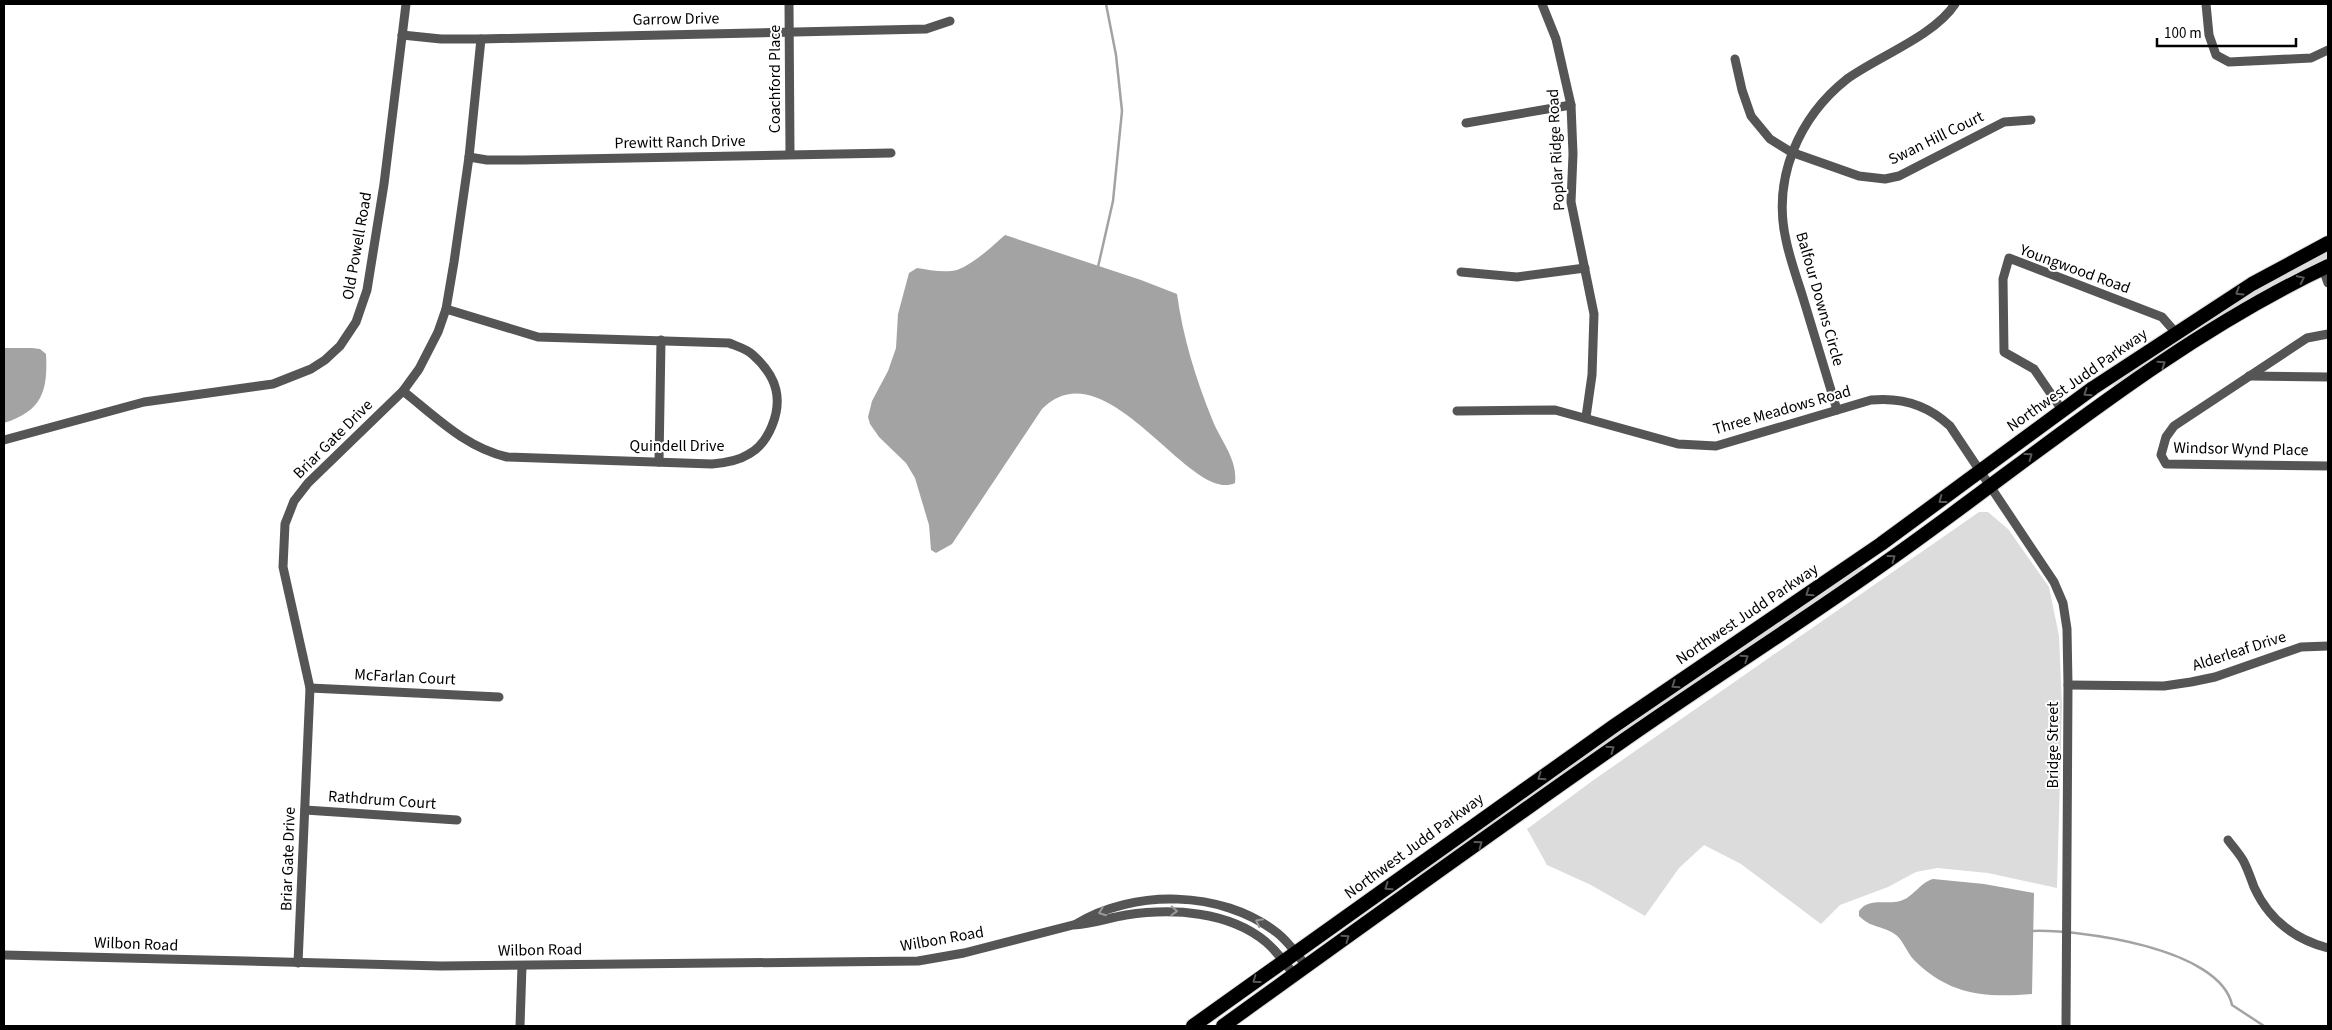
<svg xmlns="http://www.w3.org/2000/svg" width="2332" height="1030" font-family="'Source Sans 3',sans-serif">
	<rect width="100%" height="100%" fill="#fff"/>
	<g fill="#dcdcdc">
		<path d="M2328,250v9l-74,38 -139,91 -2,-3 16,-14 129,-84z"/>
		<path d="M1979,512h9l20,17 41,58 10,49 3,70 -5,182 -69,-15 -51,-5 -21,4 -28,15 -48,18 -19,19 -80,-60 -37,-19 -25,23 -34,48 -54,-31 -44,-20 -20,-36 68,-50z"/>
		<path d="M1861,565l3,3 -16,14 -431,299 -3,-3 20,-17 200,-142z"/>
	</g>
	<g fill="#a3a3a3">
		<path d="M1005,235l136,45 36,14c6,44 19,85 35,125 8,21 26,40 23,64 -45,22 -129,-139 -193,-74l-90,135 -16,9 -5,-3 -2,-25 -14,-47 -9,-15 -27,-26 -9,-13 -2,-7 4,-16 16,-30 8,-23 2,-34 11,-41 8,-5c12,2 28,5 40,2 18,-7 33,-22 48,-35z"/>
		<path d="M4,348h28l8,1 6,5c2,37 -4,57 -42,69z"/>
		<path d="M1933,879l51,5 50,9 -2,101c-47,4 -83,1 -118,-34 -8,-8 -11,-22 -21,-27 -13,-8 -22,-5 -34,-17v-5c10,-14 27,-6 41,-10 13,-3 19,-18 33,-22z"/>
	</g>
	<g fill="none" stroke-linecap="round" stroke-linejoin="round">
		<g stroke="#a3a3a3" stroke-width="2.5">
			<path d="M1098,267l15,-66 9,-90 -6,-56 -10,-51"/>
			<path d="M2031,931c48,-2 189,17 201,74l32,21"/>
		</g>
		<g stroke="#dbdbdb" stroke-width="16">
			<g id="trunk">
				<path d="M1193,1026l421,-300 267,-182 212,-156 159,-104 76,-41"/>
				<path d="M1223,1026c133,-96 266,-192 401,-286 86,-60 176,-117 262,-178 145,-102 281,-220 442,-296"/>
			</g>
		</g>
		<g stroke="#555" stroke-width="9">
			<path d="M789,4l1,150"/>
			<path d="M1542,4l14,35 15,66 2,49 -2,48 23,112 -2,61 -6,42"/>
			<path d="M2206,4l3,31 7,20 13,7 82,-4 17,-8"/>
			<path d="M402,35l39,4h40l445,-10 24,-8"/>
			<path d="M1735,59l7,31 9,26 19,23 21,13 68,24 26,3 14,-3 105,-54 27,-2"/>
			<path d="M1466,123l105,-18"/>
			<path d="M469,157l18,3h36l368,-7"/>
			<path d="M2323,269l5,14"/>
			<path d="M1461,272l56,5 68,-9"/>
			<path d="M2328,334l-21,4 -133,88 -8,11 -5,18 5,9 162,2"/>
			<path d="M2249,376l79,1"/>
			<path d="M403,391c33,26 62,56 104,66l205,7c13,-1 26,-3 37,-10 20,-11 32,-42 27,-64 -3,-14 -13,-26 -23,-35 -6,-6 -17,-9 -24,-12l-191,-6 -92,-28"/>
			<path d="M1837,410c-11,-36 -22,-72 -33,-109 -6,-20 -14,-41 -18,-61 -14,-62 13,-123 61,-161 32,-23 87,-43 108,-75"/>
			<path d="M2062,410l-28,-41 -30,-17 -1,-73 6,-21 153,59 14,16"/>
			<path d="M1457,411l98,-1 123,34 38,2 155,-46c30,-3 57,5 79,26l104,156 9,21 4,26 1,56 -2,341"/>
			<path d="M4,440l140,-38 129,-18 38,-15 14,-9 15,-14 16,-24 11,-32 17,-106 22,-180"/>
			<path d="M659,462l2,-122"/>
			<path d="M2068,685l96,1 27,-4 24,-5 86,-30 27,-1"/>
			<path d="M310,688l189,9"/>
			<path d="M305,810l152,10"/>
			<path d="M2228,840c5,7 12,14 16,22 4,8 7,17 10,25 15,33 40,52 74,61"/>
			<path d="M1076,924c58,-35 145,-34 200,8 12,9 21,22 30,34"/>
			<path d="M4,955l437,11 477,-5 46,-8 109,-28c19,-1 35,-7 53,-10 46,-7 103,-4 140,27 11,10 20,21 28,33"/>
			<path d="M298,963l12,-275 -27,-121 2,-43 9,-23 14,-18 95,-92 16,-22 19,-37 8,-23 8,-47 15,-105 12,-118"/>
			<path d="M520,1026l2,-60"/>
		</g>
		<use href="#trunk" stroke="#000" stroke-width="14"/>
	</g>
	<defs><path id="oneway-chevron" d="M-2-3.5L2.5 0L-2 3.5" fill="none" stroke-width="1.6" stroke-linecap="round" stroke-linejoin="round" transform="scale(1.25)"/></defs>
	<g stroke="#595959">
		<use href="#oneway-chevron" transform="translate(2301 279) rotate(-26)"/>
		<use href="#oneway-chevron" transform="translate(2239 292) rotate(148)"/>
		<use href="#oneway-chevron" transform="translate(2162 364) rotate(-34)"/>
		<use href="#oneway-chevron" transform="translate(2087 393) rotate(145)"/>
		<use href="#oneway-chevron" transform="translate(2029 456) rotate(-36)"/>
		<use href="#oneway-chevron" transform="translate(1942 500) rotate(143)"/>
		<use href="#oneway-chevron" transform="translate(1892 558) rotate(-36)"/>
		<use href="#oneway-chevron" transform="translate(1809 593) rotate(146)"/>
		<use href="#oneway-chevron" transform="translate(1745 658) rotate(-34)"/>
		<use href="#oneway-chevron" transform="translate(1675 685) rotate(146)"/>
		<use href="#oneway-chevron" transform="translate(1611 749) rotate(-35)"/>
		<use href="#oneway-chevron" transform="translate(1541 777) rotate(145)"/>
		<use href="#oneway-chevron" transform="translate(1479 844) rotate(-36)"/>
		<use href="#oneway-chevron" transform="translate(1388 887) rotate(145)"/>
		<use href="#oneway-chevron" transform="translate(1346 938) rotate(-35)"/>
		<use href="#oneway-chevron" transform="translate(1256 980) rotate(144)"/>
	</g>
	<g stroke="#999">
		<use href="#oneway-chevron" transform="translate(1174 911) rotate(3)"/>
		<use href="#oneway-chevron" transform="translate(1102 912) rotate(160)"/>
		<use href="#oneway-chevron" transform="translate(1259 922) rotate(-153)"/>
	</g>
	<g text-anchor="middle" dominant-baseline="central" stroke-width="4" stroke-linejoin="round" paint-order="stroke">
		<g font-size="16" fill="#000" stroke="#fff">
			<text transform="translate(676 19) rotate(-1)">Garrow Drive</text>
			<text transform="translate(775 79) rotate(-90)">Coachford Place</text>
			<text transform="translate(1936 138) rotate(-26)">Swan Hill Court</text>
			<text transform="translate(680 142) rotate(-1)">Prewitt Ranch Drive</text>
			<text transform="translate(1556 150) rotate(-93)">Poplar Ridge Road</text>
			<text transform="translate(357 246) rotate(-80)">Old Powell Road</text>
			<text transform="translate(2075 269) rotate(20)">Youngwood Road</text>
			<text transform="translate(1820 299) rotate(74)">Balfour Downs Circle</text>
			<text transform="translate(2077 380) rotate(-35)">Northwest Judd Parkway</text>
			<text transform="translate(1782 410) rotate(-16)">Three Meadows Road</text>
			<text transform="translate(333 439) rotate(-45)">Briar Gate Drive</text>
			<text x="677" y="446">Quindell Drive</text>
			<text transform="translate(2241 449) rotate(1)">Windsor Wynd Place</text>
			<text transform="translate(1747 614) rotate(-34)">Northwest Judd Parkway</text>
			<text transform="translate(2239 651) rotate(-18)">Alderleaf Drive</text>
			<text transform="translate(405 677) rotate(3)">McFarlan Court</text>
			<text transform="translate(2053 745) rotate(-90)">Bridge Street</text>
			<text transform="translate(382 800) rotate(4)">Rathdrum Court</text>
			<text transform="translate(1414 846) rotate(-36)">Northwest Judd Parkway</text>
			<text transform="translate(288 859) rotate(-88)">Briar Gate Drive</text>
			<text transform="translate(942 939) rotate(-10)">Wilbon Road</text>
			<text transform="translate(136 944) rotate(2)">Wilbon Road</text>
			<text transform="translate(540 950) rotate(-1)">Wilbon Road</text>
		</g>
	</g>
	<rect width="2332" height="1030" fill="none" stroke="#000000" stroke-width="10"/>
	<path d="M2157 38v8h139v-8" fill="none" stroke="#000000" stroke-width="2.5"/>
	<text x="2164" y="38" font-size="15" fill="#000000" stroke="#ffffff" stroke-width="4" paint-order="stroke">100 m</text>
</svg>
